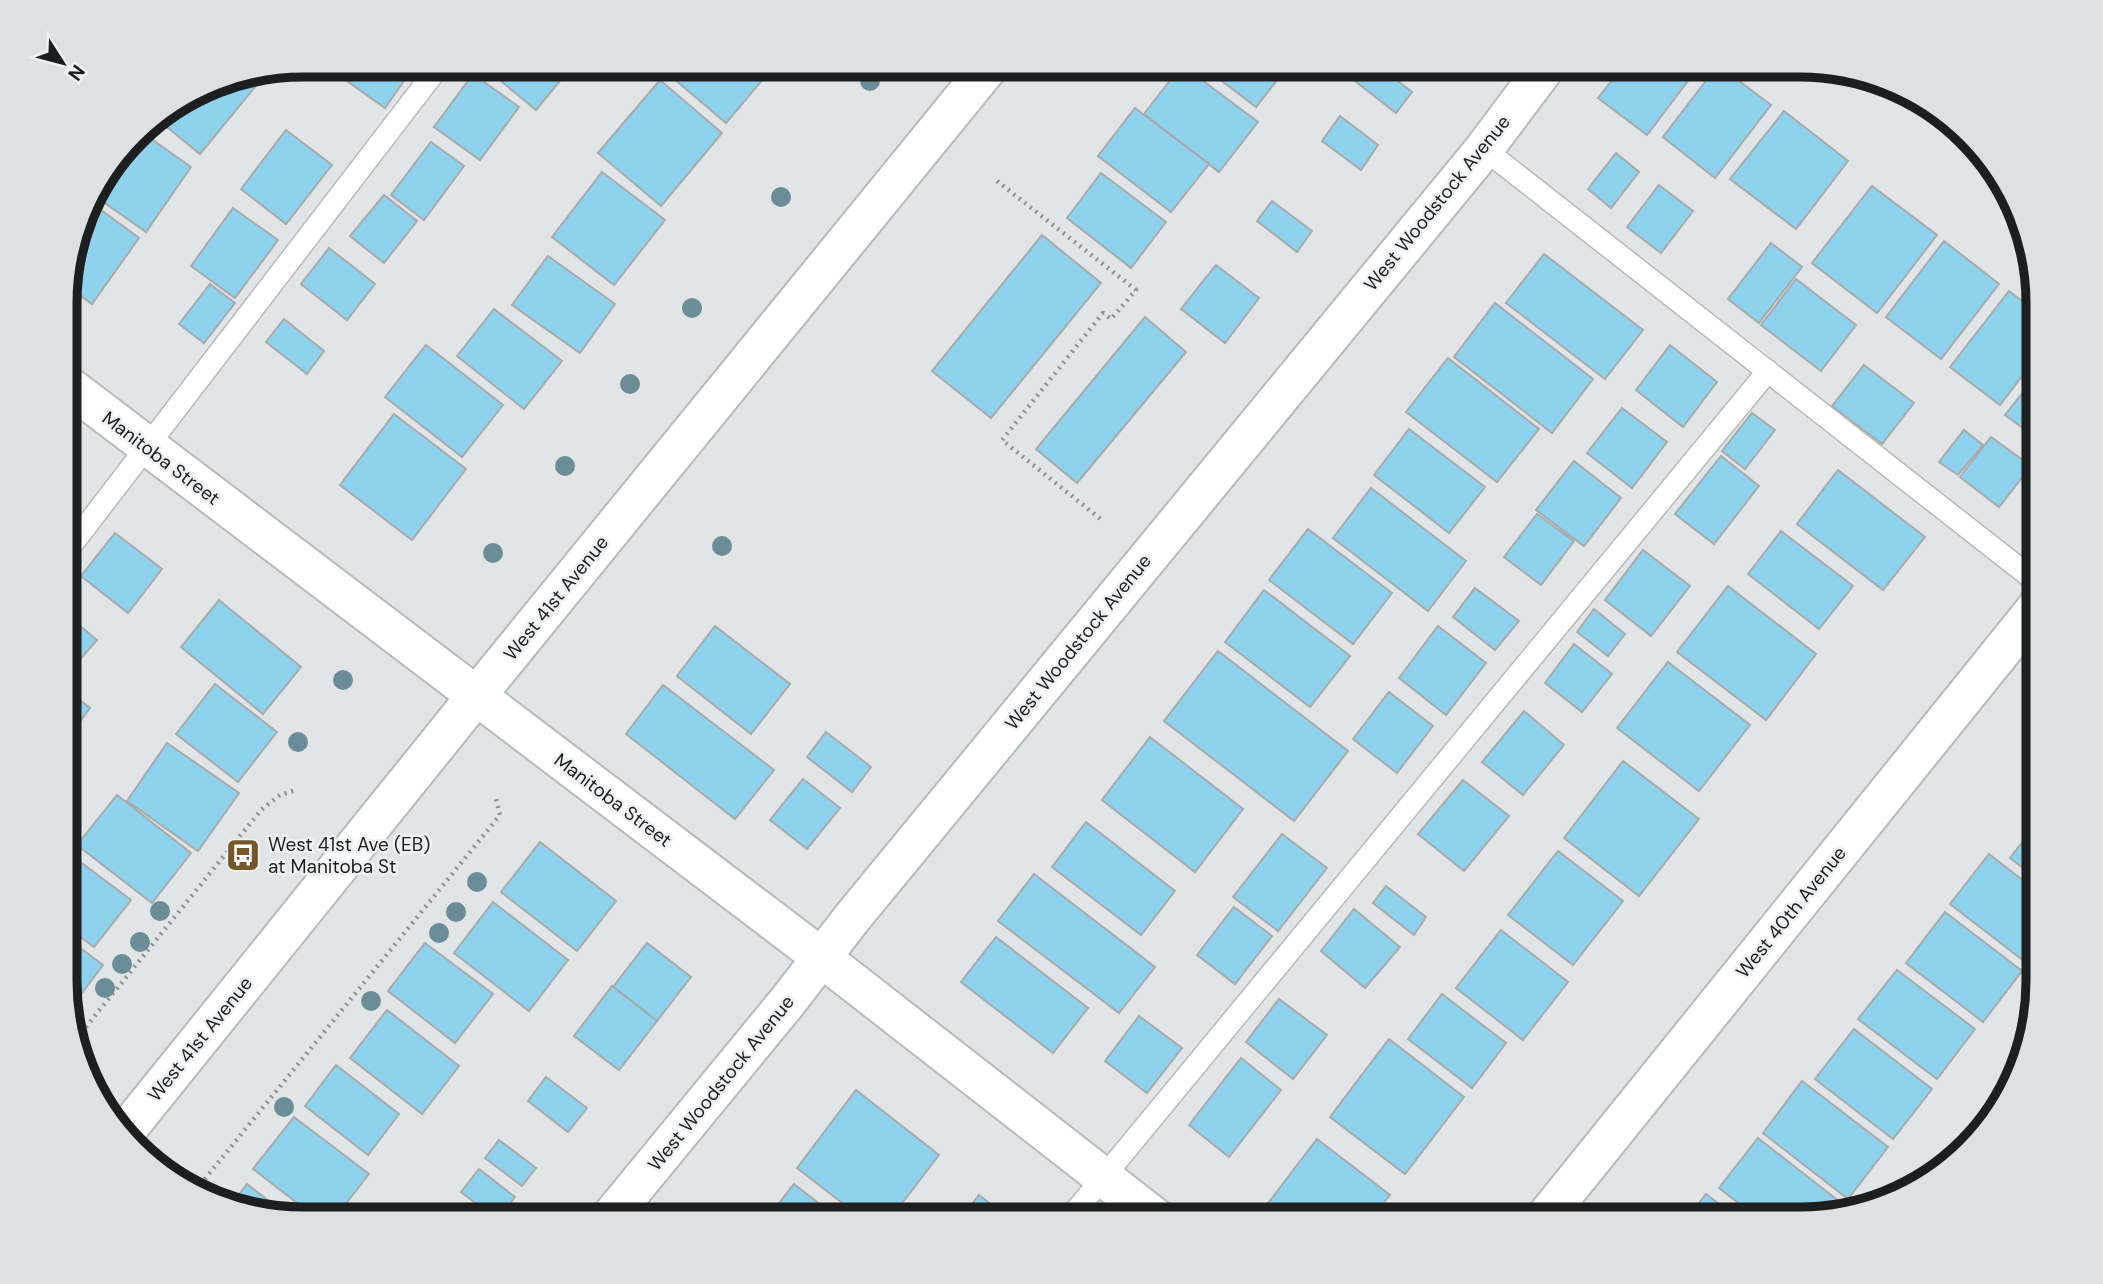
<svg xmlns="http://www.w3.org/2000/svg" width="2103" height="1284" font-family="'DM Sans',sans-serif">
	<rect width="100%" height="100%" fill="#e1e5e7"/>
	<g fill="#8ed2ed" stroke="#a7abac" stroke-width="2">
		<path d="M342,65h73l-30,43 -49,-35z"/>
		<path d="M496,65h77l-37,45 -46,-38z"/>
		<path d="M662,65h113l-49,58 -66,-56z"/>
		<path d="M1182,65l76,57 -39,50 -75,-58z"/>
		<path d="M1201,65h88l-33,42z"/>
		<path d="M1368,65h9l35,27 -16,21 -41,-32z"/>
		<path d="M1624,65h76l-53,70 -49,-37z"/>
		<path d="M1718,65l53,40 -56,73 -52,-41z"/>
		<path d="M260,73l4,3 -64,78 -44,-36 56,-35z"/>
		<path d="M473,74l46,33 -39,53 -46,-33z"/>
		<path d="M660,80l62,53 -61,73 -63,-53z"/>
		<path d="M1135,108l74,56 -38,48 -73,-56z"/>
		<path d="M1784,111l64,50 -52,68 -66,-50z"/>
		<path d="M1340,116l38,29 -17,25 -39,-29z"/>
		<path d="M286,130l46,35 -46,59 -45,-35z"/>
		<path d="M140,131l51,36 -45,65 -54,-38z"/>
		<path d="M431,142l33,24 -40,54 -33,-25z"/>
		<path d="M1616,153l23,19 -28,36 -23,-19z"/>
		<path d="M602,172l63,48 -51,65 -62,-48z"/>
		<path d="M1101,173l65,49 -35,46 -64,-50z"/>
		<path d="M1659,185l34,26 -32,42 -34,-26z"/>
		<path d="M1872,186l65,49 -60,78 -65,-50z"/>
		<path d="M384,195l33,26 -33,42 -34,-27z"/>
		<path d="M89,201l50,37 -47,66 -25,-18v-14z"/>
		<path d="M1272,201l40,30 -15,21 -40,-31z"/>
		<path d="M233,208l45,32 -43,58 -44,-32z"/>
		<path d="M1042,235l59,48 -110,135 -59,-47z"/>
		<path d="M1944,241l55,43 -58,75 -55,-42z"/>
		<path d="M1771,243l31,24 -43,56 -31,-24z"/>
		<path d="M329,248l46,36 -28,36 -46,-36z"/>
		<path d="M1544,254l99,76 -38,49 -99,-76z"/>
		<path d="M548,256l67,48 -35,49 -68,-48z"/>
		<path d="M1216,265l43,33 -34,45 -44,-34z"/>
		<path d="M1796,279l60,46 -35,46 -60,-46z"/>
		<path d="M210,284l25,19 -31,40 -25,-19z"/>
		<path d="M2009,291l29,22v42l-38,50 -50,-38z"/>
		<path d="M1495,303l98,76 -41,54 -98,-76z"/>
		<path d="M494,309l68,52 -38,48 -67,-53z"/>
		<path d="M1145,317l41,35 -109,131 -41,-34z"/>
		<path d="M284,319l40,32 -17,23 -41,-32z"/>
		<path d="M426,345l77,60 -41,52 -77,-60z"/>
		<path d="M1670,345l47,37 -34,45 -47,-37z"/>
		<path d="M1448,358l91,71 -42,53 -91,-70z"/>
		<path d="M1864,365l50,38 -32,41 -50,-38z"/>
		<path d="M2038,373v66l-33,-24z"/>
		<path d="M1622,408l45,34 -35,46 -45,-35z"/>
		<path d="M1752,413l23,17 -30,39 -23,-18z"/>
		<path d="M394,414l72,55 -54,71 -72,-55z"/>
		<path d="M1409,429l76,58 -36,46 -75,-58z"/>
		<path d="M1964,430l19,15 -25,30 -19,-13z"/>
		<path d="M1991,437l40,29 -32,41 -39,-30z"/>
		<path d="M1721,456l38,30 -45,58 -39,-30z"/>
		<path d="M1574,461l47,37 -37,48 -48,-36z"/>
		<path d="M1838,470l87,67 -42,53 -86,-66z"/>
		<path d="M1371,488l95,73 -38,50 -95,-73z"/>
		<path d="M67,491l12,9 -12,15z"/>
		<path d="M1537,514l37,27 -33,44 -37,-28z"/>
		<path d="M1308,529l84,64 -39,51 -84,-64z"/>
		<path d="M1781,531l72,55 -34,43 -71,-55z"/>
		<path d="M115,533l47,36 -34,44 -47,-37z"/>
		<path d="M1643,550l47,36 -39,50 -46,-36z"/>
		<path d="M1728,586l88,68 -50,66 -89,-68z"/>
		<path d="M1475,588l44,33 -24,29 -42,-33z"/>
		<path d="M1264,590l86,66 -40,51 -85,-65z"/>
		<path d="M219,600l82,67 -38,47 -82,-67z"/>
		<path d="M1594,609l31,25 -17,22 -31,-24z"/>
		<path d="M67,615l30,25 -21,24 -9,-8z"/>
		<path d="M715,626l75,58 -39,50 -74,-58z"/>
		<path d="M1438,626l48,37 -40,52 -47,-37z"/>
		<path d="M1574,644l38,30 -30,38 -37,-29z"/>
		<path d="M1218,651l130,100 -54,70 -130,-100z"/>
		<path d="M1668,662l82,63 -51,66 -82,-63z"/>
		<path d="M215,684l62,48 -39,50 -62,-48z"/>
		<path d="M663,685l111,85 -39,49 -109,-85z"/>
		<path d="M67,690l23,18 -17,23 -6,-5z"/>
		<path d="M1389,692l44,34 -36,47 -44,-34z"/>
		<path d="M1524,711l40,34 -41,50 -41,-33z"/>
		<path d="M826,732l45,35 -19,25 -45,-35z"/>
		<path d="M1150,737l93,72 -48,63 -93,-72z"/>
		<path d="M167,743l72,50 -41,58 -71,-50z"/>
		<path d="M1623,761l76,58 -60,77 -75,-58z"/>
		<path d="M803,779l37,29 -33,41 -37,-29z"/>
		<path d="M1463,780l46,36 -45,55 -46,-37z"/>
		<path d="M117,795l74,58 -39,50 -75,-58z"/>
		<path d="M1086,822l89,69 -34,44 -89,-68z"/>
		<path d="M2038,822v57l-28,-21z"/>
		<path d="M1282,834l45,34 -49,63 -45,-34z"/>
		<path d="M540,842l76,59 -39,50 -76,-59z"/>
		<path d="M1558,851l65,50 -50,64 -65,-50z"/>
		<path d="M67,852l64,48 -37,47 -27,-20z"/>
		<path d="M1989,854l49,38v59l-10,13 -78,-60z"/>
		<path d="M1034,874l121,93 -36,46 -121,-92z"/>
		<path d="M1386,886l40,31 -12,18 -41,-32z"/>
		<path d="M493,902l75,58 -39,51 -75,-58z"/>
		<path d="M1234,907l38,29 -37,48 -38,-29z"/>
		<path d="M1354,909l46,38 -35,41 -44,-37z"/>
		<path d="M1945,912l77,59 -39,51 -77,-59z"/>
		<path d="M1501,930l67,52 -45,58 -67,-52z"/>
		<path d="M996,937l92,71 -35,45 -92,-71z"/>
		<path d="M67,938l36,27 -36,48z"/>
		<path d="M425,943l68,51 -38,49 -67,-52z"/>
		<path d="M647,943l44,34 -34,44 -44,-34z"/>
		<path d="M1897,970l78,59 -38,50 -79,-60z"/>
		<path d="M612,986l45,35 -38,49 -45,-34z"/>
		<path d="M1442,994l64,49 -34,45 -64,-49z"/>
		<path d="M1279,999l48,36 -34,44 -47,-37z"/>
		<path d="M387,1010l72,56 -37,48 -72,-56z"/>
		<path d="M1139,1016l43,32 -35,45 -42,-32z"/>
		<path d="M1854,1029l78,60 -39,50 -78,-60z"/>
		<path d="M1389,1039l75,58 -59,77 -75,-57z"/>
		<path d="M1241,1058l40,32 -52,67 -40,-32z"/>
		<path d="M336,1065l63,49 -31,41 -63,-49z"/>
		<path d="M546,1077l41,31 -19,24 -40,-31z"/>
		<path d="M1802,1081l86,66 -40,52 -85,-66z"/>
		<path d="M856,1090l83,65 -49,64h-27l-66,-51z"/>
		<path d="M2009,1091l-3,9 -11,12 -1,-1z"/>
		<path d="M294,1117l75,57 -35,45h-16l-65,-50z"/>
		<path d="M1758,1138l91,71 -34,10h-56l-40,-31z"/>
		<path d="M1317,1139l73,56 -19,24h-99l-10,-8z"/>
		<path d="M499,1140l37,28 -14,18 -37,-28z"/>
		<path d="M479,1169l36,28 -16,22h-3l-35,-27z"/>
		<path d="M247,1184l40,31 -53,-14z"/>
		<path d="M794,1184l45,35h-72z"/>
		<path d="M1706,1194l33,25h-52z"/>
		<path d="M979,1195l31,24h-49z"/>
	</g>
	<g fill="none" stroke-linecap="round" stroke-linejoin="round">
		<g stroke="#b6babb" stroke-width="24">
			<g id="lane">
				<path d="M1484,149l554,434"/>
				<path d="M67,551l373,-486"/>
				<path d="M1069,1219l699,-848"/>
			</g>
		</g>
		<g stroke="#b6babb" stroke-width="42">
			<g id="street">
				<path d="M67,385l755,573 335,261"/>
				<path d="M609,1219l179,-218 64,-83 632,-769 63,-84"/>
				<path d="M1544,1219l494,-613"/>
			</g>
		</g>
		<g stroke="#b6babb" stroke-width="42">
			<path id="secondary" d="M125,1132l352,-437 513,-630"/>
		</g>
		<g stroke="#8e9092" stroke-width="4.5" stroke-dasharray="2 5" stroke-linecap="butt">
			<path d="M997,181l139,109 -25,29 -8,-6 -101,127 101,81"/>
			<path d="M77,1038l184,-228 19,-15 16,-5"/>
			<path d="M196,1190l304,-375 -4,-16"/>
		</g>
		<use href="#lane" stroke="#fff" stroke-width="21"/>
		<use href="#street" stroke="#fff" stroke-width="38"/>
		<use href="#secondary" stroke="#fff" stroke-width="38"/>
	</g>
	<g fill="#6a8d98">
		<circle cx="870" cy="81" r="10"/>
		<circle cx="781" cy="197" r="10"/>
		<circle cx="692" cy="308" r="10"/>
		<circle cx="630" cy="384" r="10"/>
		<circle cx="565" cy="466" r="10"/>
		<circle cx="722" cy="546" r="10"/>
		<circle cx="493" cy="553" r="10"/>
		<circle cx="343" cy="680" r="10"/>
		<circle cx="298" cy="742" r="10"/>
		<circle cx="477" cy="882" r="10"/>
		<circle cx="160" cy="911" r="10"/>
		<circle cx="456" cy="912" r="10"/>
		<circle cx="439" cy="933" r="10"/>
		<circle cx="140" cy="942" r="10"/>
		<circle cx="122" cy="964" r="10"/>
		<circle cx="105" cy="988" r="10"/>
		<circle cx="371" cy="1001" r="10"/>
		<circle cx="284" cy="1107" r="10"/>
	</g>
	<defs>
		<g id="bus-square" transform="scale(1.75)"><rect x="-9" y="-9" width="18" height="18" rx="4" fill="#74572b" stroke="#eef2f4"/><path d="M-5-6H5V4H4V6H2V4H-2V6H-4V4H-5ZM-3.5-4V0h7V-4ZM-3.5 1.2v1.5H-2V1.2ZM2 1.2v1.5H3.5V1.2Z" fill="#fff"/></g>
	</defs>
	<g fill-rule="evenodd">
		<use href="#bus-square" x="243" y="855"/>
	</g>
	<g text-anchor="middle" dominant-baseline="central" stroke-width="5" stroke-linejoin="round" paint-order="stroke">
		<g font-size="19" fill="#1d1e1f" stroke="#eef2f4">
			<text transform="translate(1437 203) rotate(-51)">West Woodstock Avenue</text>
			<text transform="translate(161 458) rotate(37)">Manitoba Street</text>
			<text transform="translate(556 598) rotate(-51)">West 41st Avenue</text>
			<text transform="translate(1078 642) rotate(-51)">West Woodstock Avenue</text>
			<text transform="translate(613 800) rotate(37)">Manitoba Street</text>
			<text transform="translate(1791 912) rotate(-51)">West 40th Avenue</text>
			<text transform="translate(200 1039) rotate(-51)">West 41st Avenue</text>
			<text transform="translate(721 1083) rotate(-51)">West Woodstock Avenue</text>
		</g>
		<g font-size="19" fill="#1d1e1f" stroke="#eef2f4" text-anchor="start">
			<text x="268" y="844">West 41st Ave (EB)<tspan x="268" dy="22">at Manitoba St</tspan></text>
		</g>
	</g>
	<path d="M0 0H2103V1284H0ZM303 77H1800A226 226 0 0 1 2026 303V981A226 226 0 0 1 1800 1207H303A226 226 0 0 1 77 981V303A226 226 0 0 1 303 77Z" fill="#dde1e3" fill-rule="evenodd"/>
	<path fill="none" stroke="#1d1e1f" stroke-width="9" d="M303 77H1800A226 226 0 0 1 2026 303V981A226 226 0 0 1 1800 1207H303A226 226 0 0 1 77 981V303A226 226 0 0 1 303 77Z"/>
	<g transform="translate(63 63) rotate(126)" stroke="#eef2f4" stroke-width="5" paint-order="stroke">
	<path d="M0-5L12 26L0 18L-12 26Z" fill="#1d1e1f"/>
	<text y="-10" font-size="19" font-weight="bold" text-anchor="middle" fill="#1d1e1f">N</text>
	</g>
</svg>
